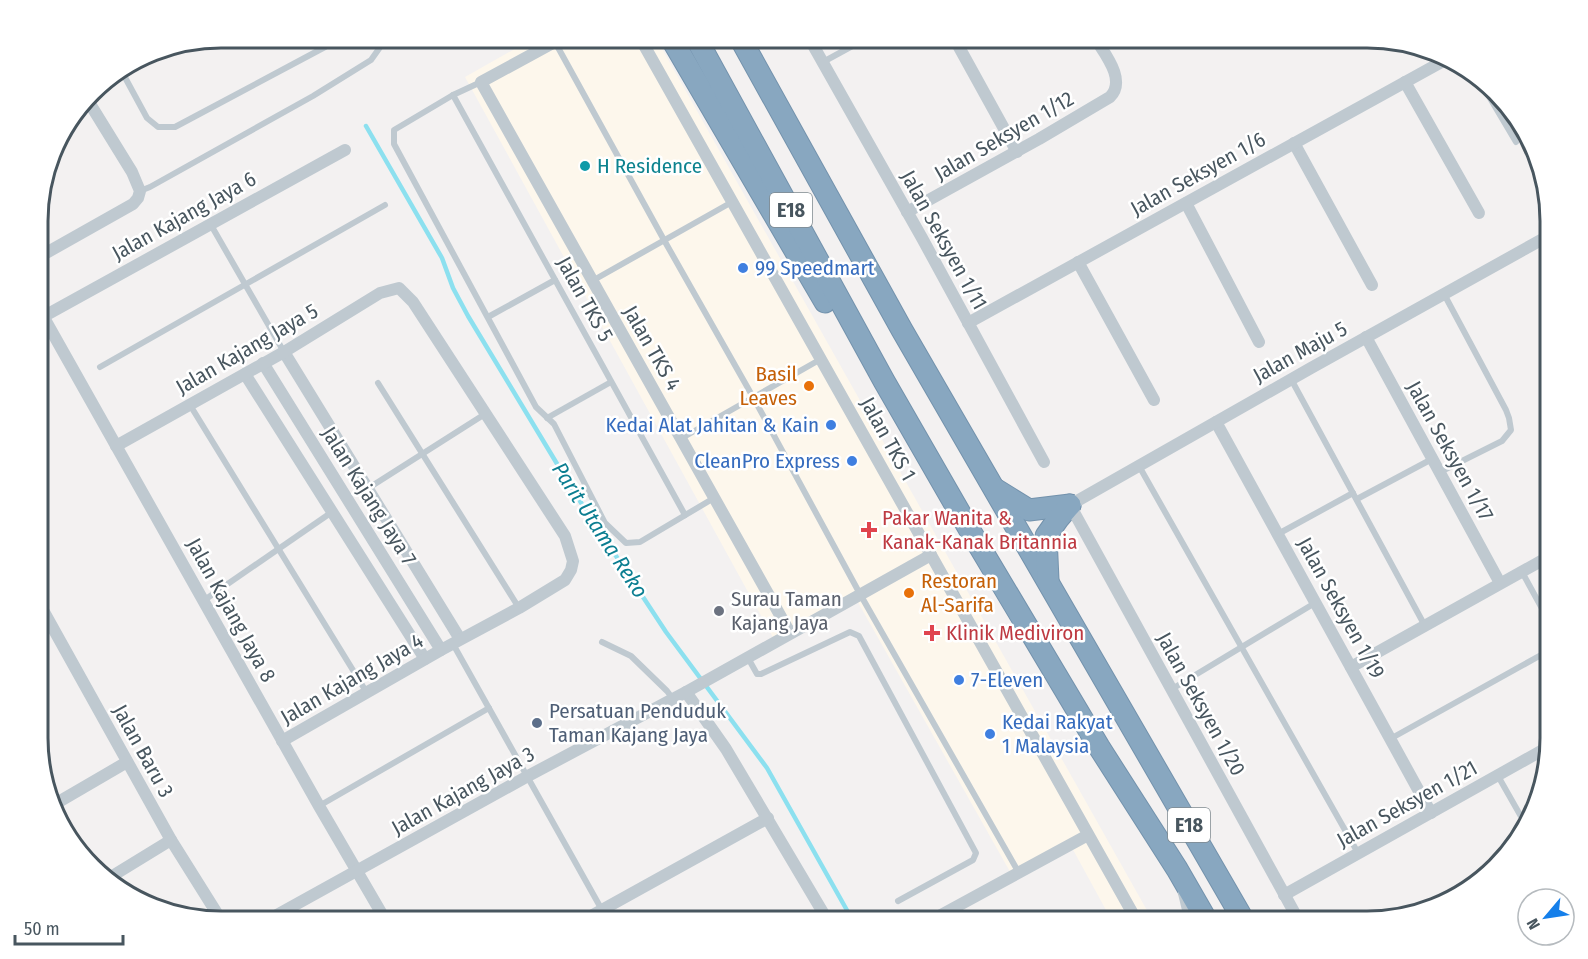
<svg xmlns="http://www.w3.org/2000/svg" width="1588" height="959" font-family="'Fira Sans Condensed',sans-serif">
	<rect width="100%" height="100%" fill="#f3f1f1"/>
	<path fill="#fdf7ec" d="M534,38h122l497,883h-41l-41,-75 -58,31 -158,-280 -80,44 -310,-564z"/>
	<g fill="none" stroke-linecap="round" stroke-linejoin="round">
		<path stroke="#8ce0ef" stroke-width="4.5" d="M366,126l76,132 11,30 15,28 106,176 92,140 101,136 86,153"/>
		<g stroke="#7392ac" stroke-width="23">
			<g id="motorway">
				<path d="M671,38l154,264"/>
				<path d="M696,38l188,343 88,153 127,213 78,122 30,52"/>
				<path d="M740,38l162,292 342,591"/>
				<path d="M995,489l34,21 41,-5"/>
				<path d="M1048,580l-2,-44 12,-17 12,-14"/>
			</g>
		</g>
		<g stroke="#bfc9d0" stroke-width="6">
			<path d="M555,42l109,198 89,157 107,197 159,279"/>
			<path d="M823,62l44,-24"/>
			<path d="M121,70l26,48 11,9h17l150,-80 12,-9"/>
			<path d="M481,82l-28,13 -59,35v14l142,263 18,17 51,99 21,20 14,-1 74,-44"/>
			<path d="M1481,83l35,59"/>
			<path d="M453,95l232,420"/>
			<path d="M140,191l10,-4 163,-91 58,-36 12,-17 1,-5"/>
			<path d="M211,225l73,127"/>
			<path d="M592,281l140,-79"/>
			<path d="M488,317l67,-37"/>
			<path d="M100,367l285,-162"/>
			<path d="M1291,379l134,247"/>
			<path d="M378,383l141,225"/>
			<path d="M190,405l177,288"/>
			<path d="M547,418l64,-36"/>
			<path d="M682,438l139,-79"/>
			<path d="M1139,466l219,387"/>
			<path d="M1440,472l62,-31 9,-11 -2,-12 -3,-8 -62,-116"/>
			<path d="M367,489l118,-75"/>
			<path d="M1357,499l75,-40"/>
			<path d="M1278,534l75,-41"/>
			<path d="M1522,572l28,51"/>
			<path d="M203,601l129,-89"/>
			<path d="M602,642l29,14 36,35 6,8"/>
			<path d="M453,644l149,266"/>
			<path d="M748,658l9,16h4l89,-42 9,4 117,217 -3,7 -75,41"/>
			<path d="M1172,689l143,-86"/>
			<path d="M1390,739l160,-89"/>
			<path d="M1498,776l29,51"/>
			<path d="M319,806l170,-98"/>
			<path d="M1453,899l10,-6"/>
		</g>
		<g stroke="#bfc9d0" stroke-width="12">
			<path d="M562,38l-81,44 309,551"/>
			<path d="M640,38l497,883"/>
			<path d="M809,38l113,200 122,224"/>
			<path d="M954,38l63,114"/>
			<path d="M1405,82l74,131"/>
			<path d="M78,111l12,-7"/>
			<path d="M1294,143l78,142"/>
			<path d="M1186,203l73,139"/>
			<path d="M907,212l132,-73 71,-42c17,-17 -6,-44 -15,-59"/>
			<path d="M39,257l94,-53 5,-6 2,-7 -8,-19 -45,-73"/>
			<path d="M1078,262l76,138"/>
			<path d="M43,316l276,490 67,115"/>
			<path d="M39,319l306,-169"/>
			<path d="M968,323l479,-264"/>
			<path d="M1366,337l134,246"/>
			<path d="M284,352l176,287"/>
			<path d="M263,363l178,287"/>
			<path d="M245,374l180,285"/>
			<path d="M1216,422l215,391"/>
			<path d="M116,446l168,-94 96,-59 19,-5 14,14 152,234 8,25 -2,9 -6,10 -46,28 -78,42 -159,91"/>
			<path d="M39,603l132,237 47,75"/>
			<path d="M1351,667l199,-111"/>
			<path d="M686,692l40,57 102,172"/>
			<path d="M55,804l72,-42"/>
			<path d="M109,878l62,-38"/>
			<path d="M1184,893l5,21v7"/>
			<path d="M1284,895l266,-149"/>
			<path d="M266,921l262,-145 158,-84 245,-137"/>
			<path d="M582,921l186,-103"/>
			<path d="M930,921l158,-86"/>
			<path d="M1299,921l-229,-416 241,-137 239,-133"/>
		</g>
		<use href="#motorway" stroke="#88a7c0" stroke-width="21"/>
	</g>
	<circle fill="#0f9aa8" stroke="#fff" stroke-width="2" cx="585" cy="166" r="6"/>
	<g fill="#3f7fe0" stroke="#fff" stroke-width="2">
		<circle cx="743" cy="268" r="6"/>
		<circle cx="831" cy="425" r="6"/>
		<circle cx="852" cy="461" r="6"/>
		<circle cx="959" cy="680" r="6"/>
		<circle cx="990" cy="734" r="6"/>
	</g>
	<g fill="#e8710a" stroke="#fff" stroke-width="2">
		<circle cx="809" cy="386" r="6"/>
		<circle cx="909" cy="593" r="6"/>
	</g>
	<g fill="#e0444e" stroke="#fff" stroke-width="2">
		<path d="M866 521h6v6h6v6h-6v6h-6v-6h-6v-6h6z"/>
		<path d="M929 624h6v6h6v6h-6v6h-6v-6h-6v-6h6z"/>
	</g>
	<circle fill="#6b7280" stroke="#fff" stroke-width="2" cx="719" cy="611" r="6"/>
	<circle fill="#5c6f8a" stroke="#fff" stroke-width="2" cx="537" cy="723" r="6"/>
	<g text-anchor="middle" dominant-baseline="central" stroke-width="5" stroke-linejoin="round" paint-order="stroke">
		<g fill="#fff" stroke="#7f898f" stroke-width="1.5">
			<rect x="770" y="193" width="42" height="34" rx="4.5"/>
			<rect x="1168" y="808" width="42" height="34" rx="4.5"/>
		</g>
		<g font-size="20" font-weight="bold" fill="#48565f">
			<text x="791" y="210">E18</text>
			<text x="1189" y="825">E18</text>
		</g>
		<g font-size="21" fill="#48565f" stroke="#fff">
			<text transform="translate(1004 136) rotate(-30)">Jalan Seksyen 1/12</text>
			<text transform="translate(1198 174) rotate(-29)">Jalan Seksyen 1/6</text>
			<text transform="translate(184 216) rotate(-29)">Jalan Kajang Jaya 6</text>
			<text transform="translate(944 240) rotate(61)">Jalan Seksyen 1/11</text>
			<text transform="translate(585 299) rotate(61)">Jalan TKS 5</text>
			<text transform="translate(652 348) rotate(60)">Jalan TKS 4</text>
			<text transform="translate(247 349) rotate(-30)">Jalan Kajang Jaya 5</text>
			<text transform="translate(1300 352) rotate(-29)">Jalan Maju 5</text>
			<text transform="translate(888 439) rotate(61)">Jalan TKS 1</text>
			<text transform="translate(1450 451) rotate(61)">Jalan Seksyen 1/17</text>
			<text transform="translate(369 496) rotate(58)">Jalan Kajang Jaya 7</text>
			<text transform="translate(1341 608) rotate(61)">Jalan Seksyen 1/19</text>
			<text transform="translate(231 610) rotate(61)">Jalan Kajang Jaya 8</text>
			<text transform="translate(352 679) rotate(-30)">Jalan Kajang Jaya 4</text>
			<text transform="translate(1201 704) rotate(61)">Jalan Seksyen 1/20</text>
			<text transform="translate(143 751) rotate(61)">Jalan Baru 3</text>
			<text transform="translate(463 791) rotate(-29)">Jalan Kajang Jaya 3</text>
			<text transform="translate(1407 804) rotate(-29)">Jalan Seksyen 1/21</text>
		</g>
		<g font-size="21" fill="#0d838f" stroke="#fff" text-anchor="start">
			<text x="597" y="166">H Residence</text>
		</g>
		<g font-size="21" fill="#366cbe" stroke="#fff" text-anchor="start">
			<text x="755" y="268">99 Speedmart</text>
			<text x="819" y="425" text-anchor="end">Kedai Alat Jahitan &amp; Kain</text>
			<text x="840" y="461" text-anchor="end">CleanPro Express</text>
			<text x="971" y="680">7-Eleven</text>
			<text x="1002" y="722">Kedai Rakyat<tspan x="1002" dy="24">1 Malaysia</tspan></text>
		</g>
		<g font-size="21" fill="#c56008" stroke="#fff" text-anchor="end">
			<text x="797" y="374">Basil<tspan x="797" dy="24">Leaves</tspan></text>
			<text x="921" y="581" text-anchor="start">Restoran<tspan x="921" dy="24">Al-Sarifa</tspan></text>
		</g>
		<g font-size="21" fill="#be3a42" stroke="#fff" text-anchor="start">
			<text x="882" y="518">Pakar Wanita &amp;<tspan x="882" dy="24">Kanak-Kanak Britannia</tspan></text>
			<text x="946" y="633">Klinik Mediviron</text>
		</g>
		<g font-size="21" fill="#5b616d" stroke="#fff" text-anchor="start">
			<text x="731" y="599">Surau Taman<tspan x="731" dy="24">Kajang Jaya</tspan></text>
		</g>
		<g font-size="21" fill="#4e5e75" stroke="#fff" text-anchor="start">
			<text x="549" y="711">Persatuan Penduduk<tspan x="549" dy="24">Taman Kajang Jaya</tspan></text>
		</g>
		<g font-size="22" font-style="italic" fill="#0b7e91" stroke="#fff">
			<text transform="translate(600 530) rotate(57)">Parit Utama Reko</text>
		</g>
	</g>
	<path d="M0 0H1588V959H0ZM221 48H1367A173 173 0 0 1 1540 221V738A173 173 0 0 1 1367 911H221A173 173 0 0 1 48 738V221A173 173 0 0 1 221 48Z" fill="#fff" fill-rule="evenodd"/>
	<path fill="none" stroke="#48565f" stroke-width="3" d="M221 48H1367A173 173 0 0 1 1540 221V738A173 173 0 0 1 1367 911H221A173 173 0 0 1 48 738V221A173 173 0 0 1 221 48Z"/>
	<g transform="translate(1546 917) rotate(241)"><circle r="28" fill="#ffffff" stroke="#b6bbbf" stroke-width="1.5"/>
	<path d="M0-4.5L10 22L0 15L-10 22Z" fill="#157fea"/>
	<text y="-9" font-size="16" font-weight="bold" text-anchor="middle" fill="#48565f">N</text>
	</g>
	<path d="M15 935v9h108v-9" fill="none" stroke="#48565f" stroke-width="3"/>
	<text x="24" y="935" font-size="18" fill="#48565f" stroke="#ffffff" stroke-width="4.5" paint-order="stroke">50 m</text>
</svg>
